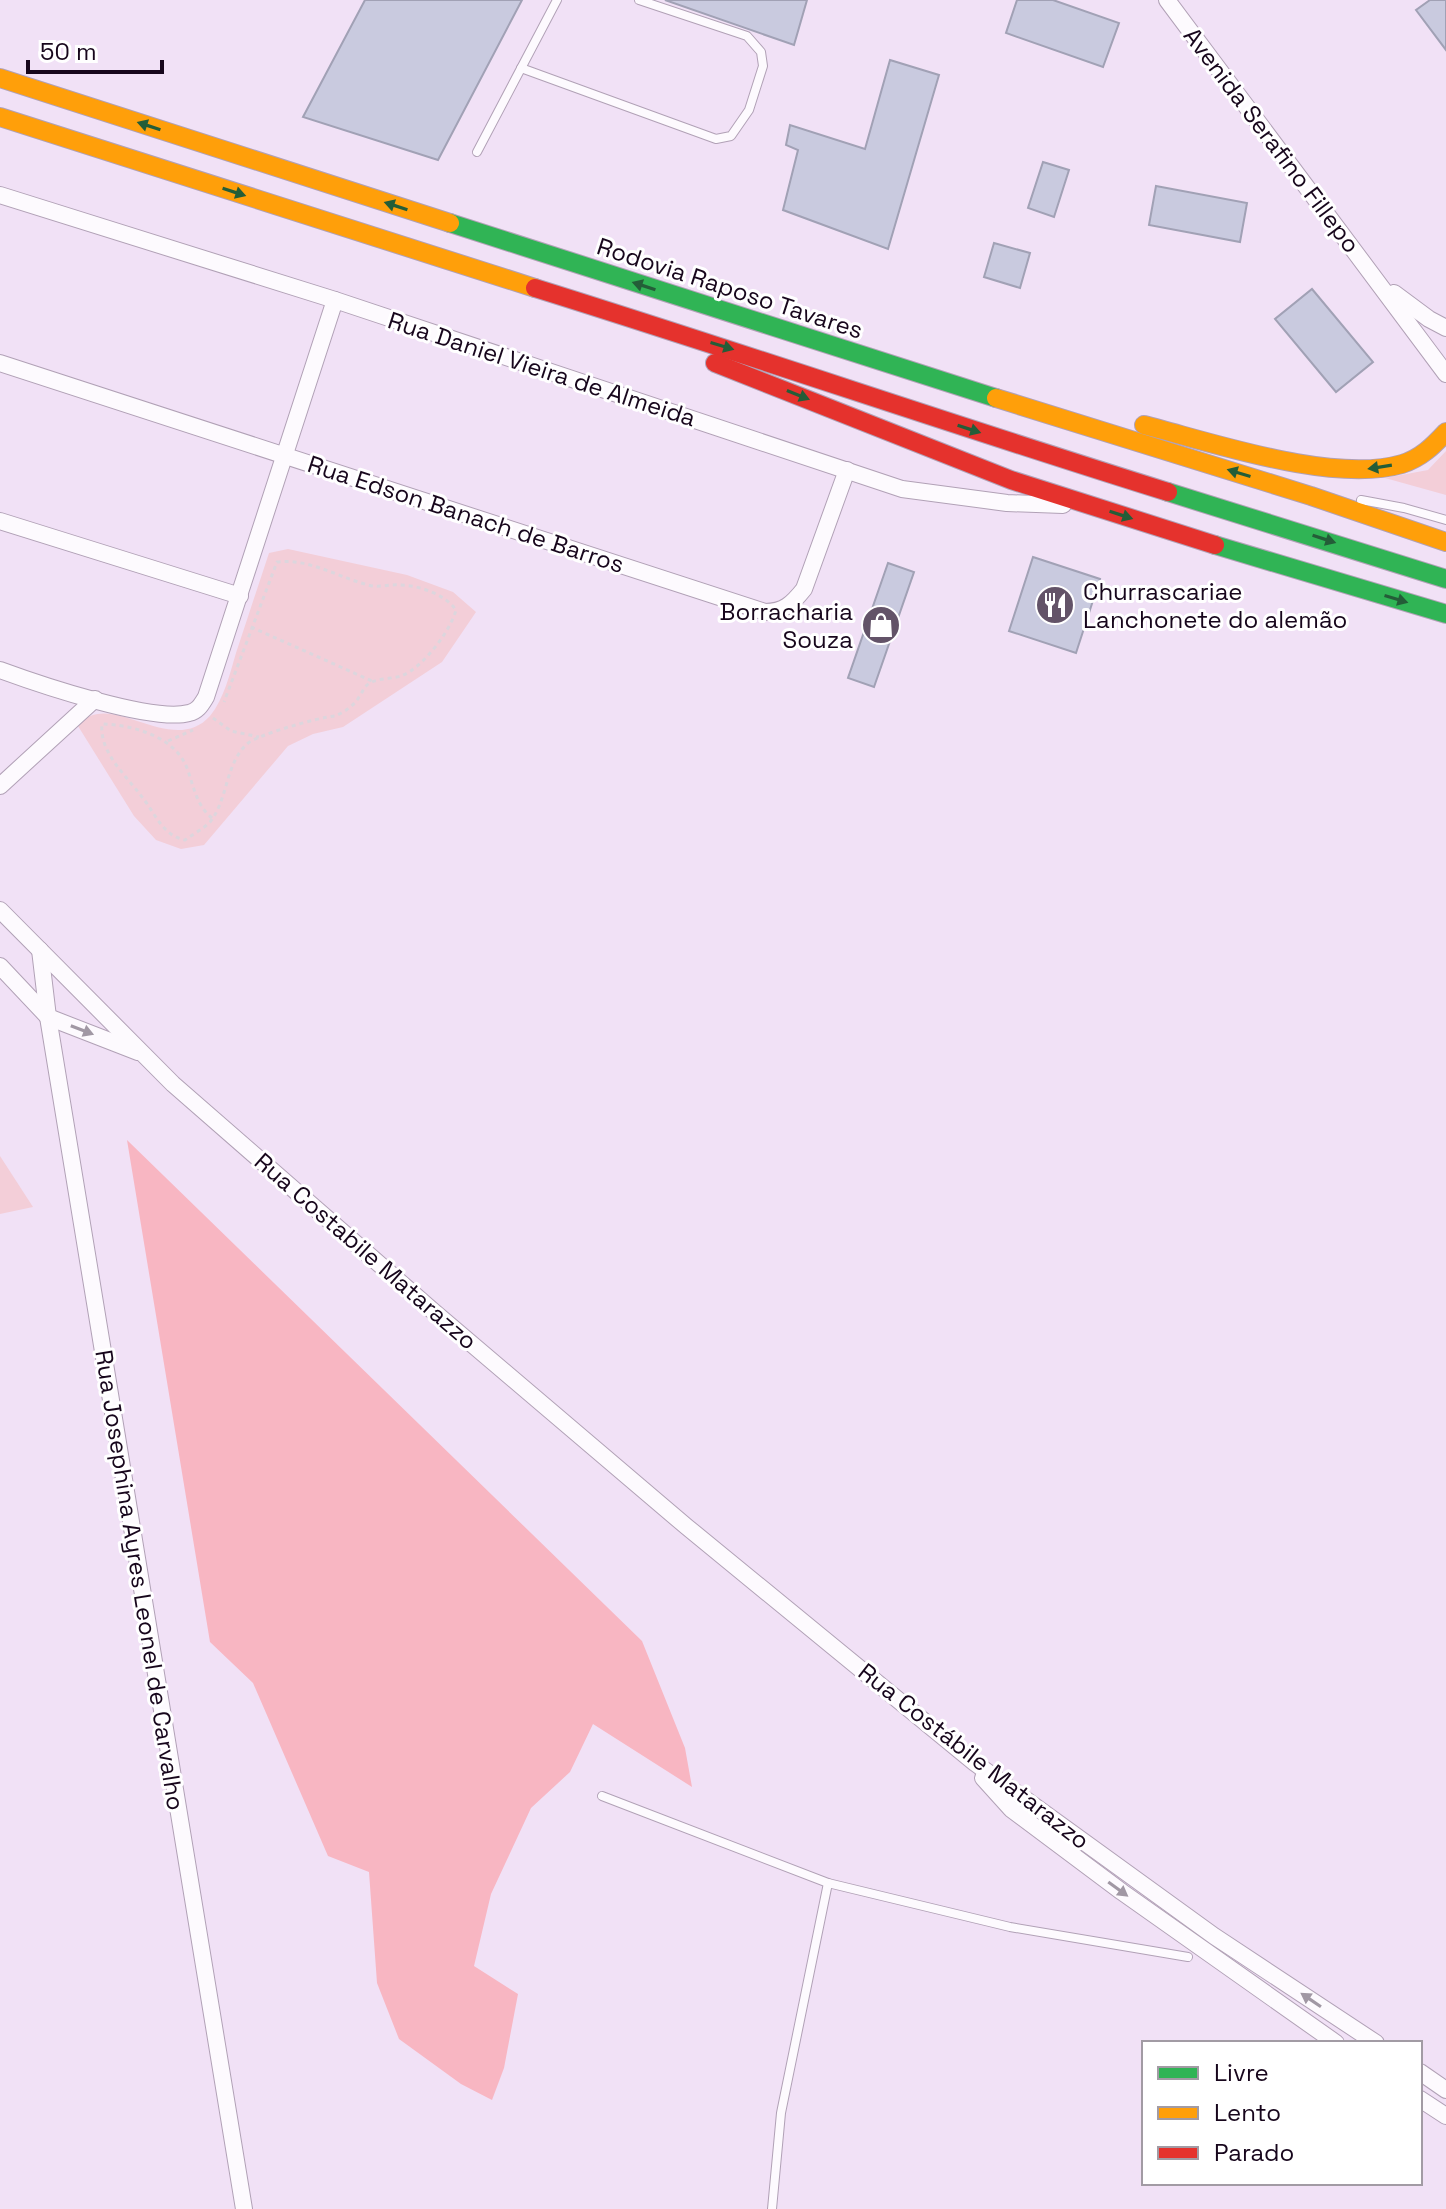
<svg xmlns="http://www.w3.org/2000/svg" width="1446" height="2209" font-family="'Space Grotesk',sans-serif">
	<rect width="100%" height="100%" fill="#f1e1f6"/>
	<g fill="#f3ced8">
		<path d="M1446,451v44l-61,-17 43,-8z"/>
		<path d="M288,549l119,26 46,17 23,20 -34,50 -99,65 -30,7 -25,12 -84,99 -23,4 -25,-9 -22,-24 -56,-90c30,-40 93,33 132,-10 14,-17 20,-43 26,-63 11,-33 22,-67 33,-100z"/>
		<path d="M0,1156l33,51 -33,7z"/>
	</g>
	<path fill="#f8b6c2" d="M127,1140l515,501 43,107 7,39 -99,-63 -23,48 -39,36 -40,86 -17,72 44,28 -14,74 -12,32 -31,-16 -62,-45 -22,-56 -8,-111 -41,-16 -75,-173 -43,-41z"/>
	<g fill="#c9cadf" stroke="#a1a1b5" stroke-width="2">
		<path d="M365,0h157l-84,160 -135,-43z"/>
		<path d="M665,0h142l-13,45z"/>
		<path d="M1017,0h36l66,23 -16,44 -97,-34z"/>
		<path d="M1430,0h16v50l-30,-40z"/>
		<path d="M890,60l49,15 -51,174 -105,-39 15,-60 -12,-5 4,-20 75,24z"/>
		<path d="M1043,162l26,8 -15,47 -26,-9z"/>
		<path d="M1156,186l91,17 -7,39 -91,-17z"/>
		<path d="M994,243l36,10 -10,35 -36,-11z"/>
		<path d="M1312,289l61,73 -37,30 -61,-73z"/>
		<path d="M1033,557l67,22 -24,74 -67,-22z"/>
		<path d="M888,563l26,9 -40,115 -26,-9z"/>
	</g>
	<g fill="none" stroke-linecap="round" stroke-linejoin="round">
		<g stroke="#b1a1b6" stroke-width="10">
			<g id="lane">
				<path d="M521,68l195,71 15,-3 18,-26 14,-44 -2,-14 -14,-16 -108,-36"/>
				<path d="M477,152l80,-152"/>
				<path d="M1361,500l43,8 42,12"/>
				<path d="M602,1796l226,87 182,44 178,30"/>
				<path d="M772,2209l9,-96 47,-230"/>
			</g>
		</g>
		<g stroke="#b1a1b6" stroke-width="18">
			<g id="street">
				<path d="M1167,0l279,374"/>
				<path d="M0,195l335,105 567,189 105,14 56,2"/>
				<path d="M1394,293l35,26 17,9"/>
				<path d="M0,363l765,249c19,0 27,-8 39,-23l43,-119"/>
				<path d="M0,521l240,75"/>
				<path d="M0,670c38,14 153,53 189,43 9,-2 12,-8 17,-16l129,-397"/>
				<path d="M0,786l95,-87"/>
				<path d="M0,910l173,174 260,227 254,216 288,236 239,173 162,107"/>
				<path d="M40,950l8,67 196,1192"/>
				<path d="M0,966l48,51 90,35"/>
				<path d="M983,1778l28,31 111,83 214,151"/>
				<path d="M1420,2072l26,18"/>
				<path d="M1420,2099l26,17"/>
			</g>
		</g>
		<g stroke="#b1a1b6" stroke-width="20">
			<g id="fast">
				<path d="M450,223l546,175"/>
				<path d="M1168,492l278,87"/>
				<path d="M1215,545l231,69"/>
			</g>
		</g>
		<g stroke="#b1a1b6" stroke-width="20">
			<g id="slow">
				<path d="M0,78l450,145"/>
				<path d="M0,117l535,171"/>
				<path d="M996,398l315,98 135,46"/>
				<path d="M1144,425c70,18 190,59 258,39 19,-6 31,-18 44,-32"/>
			</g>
		</g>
		<g stroke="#b1a1b6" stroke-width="20">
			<g id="jam">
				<path d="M535,288c212,66 421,138 633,204"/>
				<path d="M715,363l296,117 204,65"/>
			</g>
		</g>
		<g stroke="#dcd6dd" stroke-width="3" stroke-dasharray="4 4" stroke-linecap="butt">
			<path d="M251,627l121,54"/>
			<path d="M213,718l18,13 28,6"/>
			<path d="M168,741l25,-11"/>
			<path d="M212,818c-16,-13 -18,-31 -25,-50 -12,-31 -53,-43 -85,-44 -3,30 27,54 43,77 12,16 18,34 40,39 8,-6 18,-11 25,-18 18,-22 15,-58 37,-78 9,-9 73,-27 88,-28 9,-4 19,-10 24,-19 4,-5 5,-11 11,-14 9,-5 21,-4 31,-7 21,-7 50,-46 55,-66 -11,-16 -38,-25 -57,-25 -10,-1 -20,3 -31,0 -30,-8 -60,-27 -91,-23l-53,140"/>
		</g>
		<use href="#lane" stroke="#fdfafe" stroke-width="8"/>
		<use href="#street" stroke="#fdfafe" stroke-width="16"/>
		<use href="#fast" stroke="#30b455" stroke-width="18"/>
		<use href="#slow" stroke="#ff9f0a" stroke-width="18"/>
		<use href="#jam" stroke="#e5322d" stroke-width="18"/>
	</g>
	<defs><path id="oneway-solid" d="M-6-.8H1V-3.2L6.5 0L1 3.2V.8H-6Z" transform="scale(2)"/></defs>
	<g fill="#245d38">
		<use href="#oneway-solid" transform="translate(149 126) rotate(-162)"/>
		<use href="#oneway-solid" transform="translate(234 192) rotate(18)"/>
		<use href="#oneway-solid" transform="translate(396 206) rotate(-162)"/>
		<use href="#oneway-solid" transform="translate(644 286) rotate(-162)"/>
		<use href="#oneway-solid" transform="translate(722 346) rotate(17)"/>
		<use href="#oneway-solid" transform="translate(798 395) rotate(22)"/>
		<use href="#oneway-solid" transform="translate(969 429) rotate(18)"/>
		<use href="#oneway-solid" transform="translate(1380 467) rotate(171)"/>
		<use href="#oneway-solid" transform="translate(1239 473) rotate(-163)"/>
		<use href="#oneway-solid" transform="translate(1121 515) rotate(18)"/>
		<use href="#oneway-solid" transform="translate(1324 539) rotate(18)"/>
		<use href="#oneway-solid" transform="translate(1396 599) rotate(17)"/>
	</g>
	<g fill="#a198a4">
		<use href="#oneway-solid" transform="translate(82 1030) rotate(21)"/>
		<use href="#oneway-solid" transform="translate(1118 1889) rotate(36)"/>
		<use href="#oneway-solid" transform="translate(1311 2000) rotate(-146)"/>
	</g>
	<defs>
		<g id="restaurant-disc" transform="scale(2)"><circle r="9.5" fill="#635368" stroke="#fff"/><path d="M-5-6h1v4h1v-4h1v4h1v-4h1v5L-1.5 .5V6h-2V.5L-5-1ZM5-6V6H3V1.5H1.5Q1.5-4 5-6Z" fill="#fff"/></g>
		<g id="shop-disc" transform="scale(2)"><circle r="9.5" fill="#635368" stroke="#fff"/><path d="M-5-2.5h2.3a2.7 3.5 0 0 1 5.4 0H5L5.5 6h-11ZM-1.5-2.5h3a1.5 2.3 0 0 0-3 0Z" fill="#fff"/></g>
	</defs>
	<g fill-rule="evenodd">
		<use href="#restaurant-disc" x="1055" y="605"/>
		<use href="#shop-disc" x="881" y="625"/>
	</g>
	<g text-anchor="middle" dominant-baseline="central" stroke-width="6" stroke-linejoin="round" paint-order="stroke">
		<g font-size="24" fill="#17061c" stroke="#fff">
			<text transform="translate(1272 140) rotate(53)">Avenida Serafino Fillepo</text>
			<text transform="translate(730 288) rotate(18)">Rodovia Raposo Tavares</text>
			<text transform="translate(542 369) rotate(18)">Rua Daniel Vieira de Almeida</text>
			<text transform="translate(466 514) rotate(18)">Rua Edson Banach de Barros</text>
			<text transform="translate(366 1251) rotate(41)">Rua Costabile Matarazzo</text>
			<text transform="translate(140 1580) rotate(81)">Rua Josephina Ayres Leonel de Carvalho</text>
			<text transform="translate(974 1756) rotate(38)">Rua Costábile Matarazzo</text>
		</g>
		<g font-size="24" fill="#17061c" stroke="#fff" text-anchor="start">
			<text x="1083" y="591">Churrascariae<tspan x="1083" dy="28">Lanchonete do alemão</tspan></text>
			<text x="853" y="611" text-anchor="end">Borracharia<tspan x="853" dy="28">Souza</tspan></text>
		</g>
	</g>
	<rect x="1142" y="2041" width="280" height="144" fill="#ffffff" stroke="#a29ba4" stroke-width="2"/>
	<rect x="1158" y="2067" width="40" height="12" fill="#30b455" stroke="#a29ba4" stroke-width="2"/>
	<text x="1214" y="2081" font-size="24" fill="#17061c">Livre</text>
	<rect x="1158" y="2107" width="40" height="12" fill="#ff9f0a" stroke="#a29ba4" stroke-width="2"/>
	<text x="1214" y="2121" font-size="24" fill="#17061c">Lento</text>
	<rect x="1158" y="2147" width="40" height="12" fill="#e5322d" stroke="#a29ba4" stroke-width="2"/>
	<text x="1214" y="2161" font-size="24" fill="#17061c">Parado</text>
	<path d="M28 60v12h134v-12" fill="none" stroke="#17061c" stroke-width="4"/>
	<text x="40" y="60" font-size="24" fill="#17061c" stroke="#ffffff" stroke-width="6" paint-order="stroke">50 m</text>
</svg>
